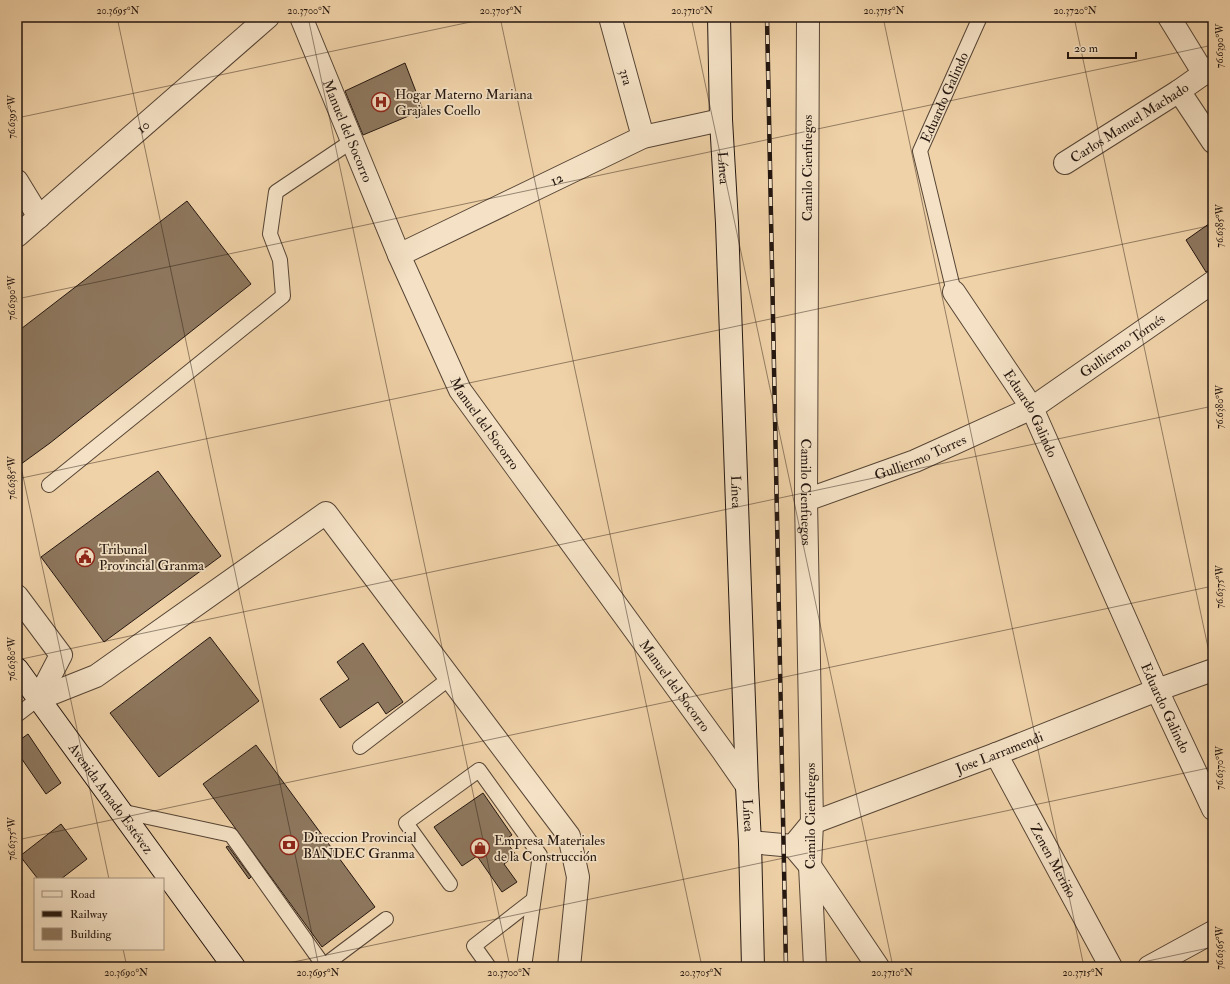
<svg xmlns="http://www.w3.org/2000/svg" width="1230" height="984" font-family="'IM FELL Double Pica',serif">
	<rect width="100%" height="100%" fill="#f0d2a8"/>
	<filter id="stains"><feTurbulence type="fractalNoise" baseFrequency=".005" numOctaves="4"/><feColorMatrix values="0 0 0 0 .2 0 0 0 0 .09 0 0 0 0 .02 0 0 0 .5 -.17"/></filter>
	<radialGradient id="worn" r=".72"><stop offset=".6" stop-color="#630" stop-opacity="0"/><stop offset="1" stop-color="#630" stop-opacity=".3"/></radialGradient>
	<g fill="#8e785f" stroke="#23160f">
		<path d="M405,63l18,47 -60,25 -18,-44z"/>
		<path d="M187,201l64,83 -201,159 -33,24v-135z"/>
		<path d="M1213,221v49l-7,2 -20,-32z"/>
		<path d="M158,471l63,85 -117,86 -63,-85z"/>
		<path d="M210,637l49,64 -100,76 -49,-64z"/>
		<path d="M363,643l40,59 -17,12 -8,-12 -38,26 -20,-29 29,-20 -12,-17z"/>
		<path d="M28,734l33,49 -15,11 -29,-42v-10z"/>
		<path d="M256,745l119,162 -53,40 -119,-163z"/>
		<path d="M483,793l29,42 -7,5 11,15 -12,9 13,18 -15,10 -25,-36 -15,10 -28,-39z"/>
		<path d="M61,824l26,35 -26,20h-23l-18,-23z"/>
		<path d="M228,846l23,31 -2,2 -23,-32z"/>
	</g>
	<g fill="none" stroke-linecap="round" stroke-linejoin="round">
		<g stroke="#564535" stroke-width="16">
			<g id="lane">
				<path id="s1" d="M954,292l-34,-141 60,-134"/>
				<path d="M49,485l234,-189 -3,-36 -10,-26 6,-42 76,-51"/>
				<path d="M17,715l21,-16"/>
				<path d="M360,747l90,-69"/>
				<path d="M120,811l111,24 93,131"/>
				<path d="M450,884l-44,-61 73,-53 61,85 -16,112"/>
				<path d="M322,967l64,-48"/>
				<path d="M489,967l-15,-21 59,-46"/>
			</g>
		</g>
		<g stroke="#564535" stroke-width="24">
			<g id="street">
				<path id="s2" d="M301,17l98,238 61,135 262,360 25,36"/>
				<path id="s3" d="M610,17l33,120"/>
				<path id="s4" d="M808,17l-2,483 6,323 -2,43 5,101"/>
				<path d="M1169,17l35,57"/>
				<path d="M1179,91l34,51"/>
				<path id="s5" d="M1065,163l114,-72 34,-24"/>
				<path d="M17,181l22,36"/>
				<path id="s6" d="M17,236l251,-219"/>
				<path id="s7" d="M399,255l244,-118 78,-17"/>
				<path id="s8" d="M954,292l78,116 125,282 56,119"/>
				<path id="s9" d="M806,500l109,-39 117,-53 181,-126"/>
				<path d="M17,596l44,59 -23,44"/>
				<path d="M38,699l58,-23 230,-163 243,323 9,41 -9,90"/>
				<path id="s10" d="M996,754l115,213"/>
				<path d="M750,842l43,4 17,20 68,101"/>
				<path id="s11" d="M793,846l19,-23 184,-69 161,-64 56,-20"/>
				<path d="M1149,967l64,-35"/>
			</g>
		</g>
		<g stroke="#23160f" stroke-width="24">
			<g id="secondary">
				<path id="s12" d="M719,17l2,103 6,103 20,563 3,56 3,125"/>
				<path id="s13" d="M17,669l217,298"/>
			</g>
		</g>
		<use href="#lane" stroke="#f5e2c6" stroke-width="14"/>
		<use href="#street" stroke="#f5e2c6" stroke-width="22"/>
		<use href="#secondary" stroke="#f5e2c6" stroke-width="22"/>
		<g stroke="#23160f" stroke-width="4.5">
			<path id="rail" d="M767,17l19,950"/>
		</g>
		<use href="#rail" stroke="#f5e2c6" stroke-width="3" stroke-dasharray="9" stroke-linecap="butt"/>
	</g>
	<path fill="none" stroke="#23160f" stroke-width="1" stroke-opacity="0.45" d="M117,17l202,950M308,17l202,950M500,17l202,950M691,17l202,950M883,17l201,950M1074,17l139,654M17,118l477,-101M17,299l1196,-254M17,448l92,431M17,479l1196,-254M17,660l1196,-254M17,840l1196,-254M123,949l4,18M270,967l943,-200M1120,967l93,-20"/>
	<defs>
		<g id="hospital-ring" transform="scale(1)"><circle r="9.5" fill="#f5e2c6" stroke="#8f2418" stroke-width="1.5"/><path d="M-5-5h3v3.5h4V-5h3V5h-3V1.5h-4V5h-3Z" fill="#8f2418"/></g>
		<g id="civic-ring" transform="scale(1)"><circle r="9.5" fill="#f5e2c6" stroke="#8f2418" stroke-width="1.5"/><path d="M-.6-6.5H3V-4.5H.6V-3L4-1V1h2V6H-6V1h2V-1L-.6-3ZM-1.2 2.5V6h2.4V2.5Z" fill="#8f2418"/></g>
		<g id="bank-ring" transform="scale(1)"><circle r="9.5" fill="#f5e2c6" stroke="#8f2418" stroke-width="1.5"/><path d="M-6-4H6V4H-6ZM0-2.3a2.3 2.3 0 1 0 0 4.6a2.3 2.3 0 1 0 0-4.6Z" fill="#8f2418"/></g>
		<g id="shop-ring" transform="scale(1)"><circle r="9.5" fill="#f5e2c6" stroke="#8f2418" stroke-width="1.5"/><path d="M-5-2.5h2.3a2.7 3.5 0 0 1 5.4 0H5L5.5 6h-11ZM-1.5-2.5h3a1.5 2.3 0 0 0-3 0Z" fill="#8f2418"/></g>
	</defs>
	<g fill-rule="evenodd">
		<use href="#hospital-ring" x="381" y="102"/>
		<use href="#civic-ring" x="85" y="557"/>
		<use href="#bank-ring" x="289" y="845"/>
		<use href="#shop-ring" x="480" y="848"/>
	</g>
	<g text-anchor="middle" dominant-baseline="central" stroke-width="3.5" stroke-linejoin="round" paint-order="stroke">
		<g font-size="14" fill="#23160f" stroke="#f5e2c6">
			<text stroke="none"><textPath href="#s3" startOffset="62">3ra</textPath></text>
			<text stroke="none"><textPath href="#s1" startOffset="204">Eduardo Galindo</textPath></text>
			<text stroke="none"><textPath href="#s5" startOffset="76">Carlos Manuel Machado</textPath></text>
			<text stroke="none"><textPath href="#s6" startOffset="167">10</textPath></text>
			<text stroke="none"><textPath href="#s2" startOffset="123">Manuel del Socorro</textPath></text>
			<text stroke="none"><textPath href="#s12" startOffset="151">Línea</textPath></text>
			<text transform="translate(807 168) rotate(-90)">Camilo Cienfuegos</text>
			<text stroke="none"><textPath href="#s7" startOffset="175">12</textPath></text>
			<text stroke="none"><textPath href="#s9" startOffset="354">Gulliermo Tornés</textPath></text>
			<text stroke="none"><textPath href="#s8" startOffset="144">Eduardo Galindo</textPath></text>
			<text stroke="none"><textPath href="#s2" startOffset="447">Manuel del Socorro</textPath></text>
			<text stroke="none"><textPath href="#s9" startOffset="122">Gulliermo Torres</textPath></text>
			<text stroke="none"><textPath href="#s12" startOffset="475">Línea</textPath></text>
			<text stroke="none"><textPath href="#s4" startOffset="475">Camilo Cienfuegos</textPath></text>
			<text stroke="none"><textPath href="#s2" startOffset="771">Manuel del Socorro</textPath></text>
			<text stroke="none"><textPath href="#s8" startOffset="468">Eduardo Galindo</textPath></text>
			<text stroke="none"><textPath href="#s11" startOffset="230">Jose Larramendi</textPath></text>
			<text stroke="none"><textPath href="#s13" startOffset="160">Avenida Amado Estévez</textPath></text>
			<text stroke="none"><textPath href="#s12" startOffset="799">Línea</textPath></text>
			<text transform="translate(810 816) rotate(-90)">Camilo Cienfuegos</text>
			<text stroke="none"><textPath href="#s10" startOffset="121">Zenen Meriño</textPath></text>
		</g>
		<g font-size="14" fill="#23160f" stroke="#f5e2c6" text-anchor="start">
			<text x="395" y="94">Hogar Materno Mariana<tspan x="395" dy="16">Grajales Coello</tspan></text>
			<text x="99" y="549">Tribunal<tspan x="99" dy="16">Provincial Granma</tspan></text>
			<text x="303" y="837">Direccion Provincial<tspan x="303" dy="16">BANDEC Granma</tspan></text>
			<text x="494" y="840">Empresa Materiales<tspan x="494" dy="16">de la Construcción</tspan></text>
		</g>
	</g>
	<rect width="1230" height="984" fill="none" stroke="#f0d2a8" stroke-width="44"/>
	<rect x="34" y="878" width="130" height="72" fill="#f5e2c6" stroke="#a1907d"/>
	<rect x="42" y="891" width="20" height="6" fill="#f5e2c6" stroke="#a1907d"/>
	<text x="70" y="898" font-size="12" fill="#23160f">Road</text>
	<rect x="42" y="911" width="20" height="6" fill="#23160f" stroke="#a1907d"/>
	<text x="70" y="918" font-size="12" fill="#23160f">Railway</text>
	<rect x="42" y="928" width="20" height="12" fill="#8e785f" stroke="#a1907d"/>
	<text x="70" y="938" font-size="12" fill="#23160f">Building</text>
	<path d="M1068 52v6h68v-6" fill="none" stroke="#23160f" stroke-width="2"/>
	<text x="1074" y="52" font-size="12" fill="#23160f" stroke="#f5e2c6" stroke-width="3" paint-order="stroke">20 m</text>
	<rect x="22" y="22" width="1186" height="940" fill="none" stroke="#23160f" stroke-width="1.5"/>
	<g font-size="10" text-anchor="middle" fill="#23160f">
		<text x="118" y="14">20.3695°N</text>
		<text x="309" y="14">20.3700°N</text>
		<text x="501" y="14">20.3705°N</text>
		<text x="692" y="14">20.3710°N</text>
		<text x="884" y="14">20.3715°N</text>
		<text x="1075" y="14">20.3720°N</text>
		<text transform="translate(1219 46) rotate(-90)" y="4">76.6390°W</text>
		<text transform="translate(11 117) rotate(-90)" y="4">76.6395°W</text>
		<text transform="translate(1219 226) rotate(-90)" y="4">76.6385°W</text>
		<text transform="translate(11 298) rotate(-90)" y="4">76.6390°W</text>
		<text transform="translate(1219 407) rotate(-90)" y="4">76.6380°W</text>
		<text transform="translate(11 478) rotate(-90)" y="4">76.6385°W</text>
		<text transform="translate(1219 587) rotate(-90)" y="4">76.6375°W</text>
		<text transform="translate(11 659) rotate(-90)" y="4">76.6380°W</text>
		<text transform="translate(1219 768) rotate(-90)" y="4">76.6370°W</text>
		<text transform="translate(11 839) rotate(-90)" y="4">76.6375°W</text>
		<text transform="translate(1219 948) rotate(-90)" y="4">76.6365°W</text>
		<text x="126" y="976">20.3690°N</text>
		<text x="318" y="976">20.3695°N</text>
		<text x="509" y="976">20.3700°N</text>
		<text x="701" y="976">20.3705°N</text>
		<text x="892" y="976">20.3710°N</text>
		<text x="1083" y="976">20.3715°N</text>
	</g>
	<rect width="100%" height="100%" filter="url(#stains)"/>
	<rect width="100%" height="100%" fill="url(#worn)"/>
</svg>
